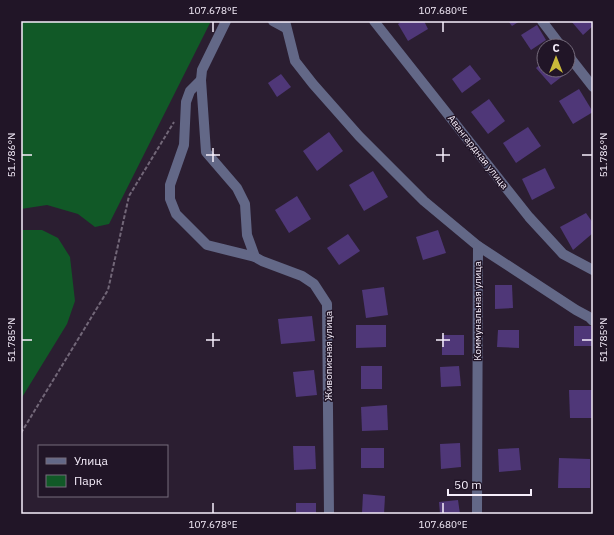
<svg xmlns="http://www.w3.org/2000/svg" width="614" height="535" font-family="'IBM Plex Sans',sans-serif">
	<rect width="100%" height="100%" fill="#2b1e31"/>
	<g fill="#115927">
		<path d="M21,21h190l-102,203 -14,3 -17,-13 -31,-9 -26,4z"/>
		<path d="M21,230h21l16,8 12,19 5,44 -8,23 -46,75z"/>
	</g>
	<g fill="#4f3778">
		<path d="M402,21h22l4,8 -20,12 -10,-17z"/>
		<path d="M508,21h12l-8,5z"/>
		<path d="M571,21h22v5l-10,9z"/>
		<path d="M537,25l9,15 -15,10 -10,-15z"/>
		<path d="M544,61v9h22l2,2 -17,13 -15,-17z"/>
		<path d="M470,65l11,14 -19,14 -10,-14z"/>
		<path d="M281,74l10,13 -14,10 -9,-14z"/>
		<path d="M579,89l14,23 -20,12 -14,-23z"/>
		<path d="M489,99l16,22 -17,13 -17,-22z"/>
		<path d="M528,127l13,19 -25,17 -13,-20z"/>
		<path d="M329,132l14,19 -26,20 -14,-20z"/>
		<path d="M545,168l10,20 -23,12 -10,-21z"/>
		<path d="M373,171l15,26 -24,14 -15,-26z"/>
		<path d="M297,196l14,23 -22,14 -14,-23z"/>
		<path d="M586,213l7,10v10l-20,17 -13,-23z"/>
		<path d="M438,230l8,23 -23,7 -7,-23z"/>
		<path d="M348,234l12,17 -21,14 -12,-17z"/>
		<path d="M495,285h17l1,23 -18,1z"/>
		<path d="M384,287l4,28 -22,3 -4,-28z"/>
		<path d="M312,316l3,25 -34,3 -3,-25z"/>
		<path d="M356,325h30v22l-30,1z"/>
		<rect x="574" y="326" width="18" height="20"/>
		<path d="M498,330h21v18l-22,-1z"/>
		<rect x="442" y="335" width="22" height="20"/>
		<rect x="361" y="366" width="21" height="23"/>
		<path d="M459,366l2,20 -20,1 -1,-20z"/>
		<path d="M314,370l3,25 -21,2 -3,-25z"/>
		<path d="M569,390h24v28h-23z"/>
		<path d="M387,405l1,25 -26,1 -1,-24z"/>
		<path d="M460,443l1,24 -20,2 -1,-25z"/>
		<path d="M293,446h22l1,23 -22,1z"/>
		<rect x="361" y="448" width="23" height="20"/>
		<path d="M519,448l2,22 -22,2 -1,-23z"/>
		<path d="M559,458l31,1v29h-32z"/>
		<path d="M363,494l22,2 -1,18 -22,-1z"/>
		<path d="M458,500l2,14h-20l-1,-12z"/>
		<rect x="296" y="503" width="20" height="11"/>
	</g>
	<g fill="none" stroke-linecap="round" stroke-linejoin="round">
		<path stroke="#726778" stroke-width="2" stroke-dasharray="4 2" stroke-linecap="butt" d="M21,433l87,-143 21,-94 45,-74"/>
		<g stroke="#636887" stroke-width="10">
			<path d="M226,21l-24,49 -1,10 5,72 31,36 8,16 2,31 8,22 7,4 40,15 12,8 13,20 2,210"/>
			<path d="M273,21l13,7"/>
			<path d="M285,21l10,40 18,23 46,52 65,65 54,45"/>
			<path d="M374,21l155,196 34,37 30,16"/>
			<path d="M542,21l19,25"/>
			<path d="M568,55l25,32"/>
			<path d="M201,80l-11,11 -4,11 -2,43 -14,40v14l6,15 31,31 48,12"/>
			<path d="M477,514l1,-268 98,64 13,7 4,4"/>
		</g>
	</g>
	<path fill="none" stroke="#f6eefb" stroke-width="1.5" d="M213,22v10M443,22v10M213,148v14M443,148v14M22,155h10M206,155h14M436,155h14M582,155h10M213,333v14M443,333v14M22,340h10M206,340h14M436,340h14M582,340h10M213,503v10M443,503v10"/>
	<g text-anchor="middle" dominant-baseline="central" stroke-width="3" stroke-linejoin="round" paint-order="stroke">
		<g font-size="10" fill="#f6eefb" stroke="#211527">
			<text transform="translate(478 152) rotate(52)">Авангардная улица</text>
			<text transform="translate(477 311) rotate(-90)">Коммунальная улица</text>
			<text transform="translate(328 356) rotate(-90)">Живописная улица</text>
		</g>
	</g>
	<rect width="614" height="535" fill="none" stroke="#211527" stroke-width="44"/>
	<rect x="38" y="445" width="130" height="52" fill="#211527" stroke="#766c7c"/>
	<rect x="46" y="458" width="20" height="6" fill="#636887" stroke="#766c7c"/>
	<text x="74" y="465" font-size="12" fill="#f6eefb">Улица</text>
	<rect x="46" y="475" width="20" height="12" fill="#115927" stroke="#766c7c"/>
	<text x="74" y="485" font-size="12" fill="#f6eefb">Парк</text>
	<g transform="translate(556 58)"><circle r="19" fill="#211527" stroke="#766c7c"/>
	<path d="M0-3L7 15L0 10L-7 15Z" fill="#caba3a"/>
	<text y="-6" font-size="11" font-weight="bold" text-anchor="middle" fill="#f6eefb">С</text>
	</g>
	<path d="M448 489v6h83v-6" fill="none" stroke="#f6eefb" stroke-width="2"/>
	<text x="454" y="489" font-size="12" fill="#f6eefb" stroke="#211527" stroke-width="3" paint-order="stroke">50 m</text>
	<rect x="22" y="22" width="570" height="491" fill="none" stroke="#f6eefb" stroke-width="1.5"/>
	<g font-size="10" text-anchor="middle" fill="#f6eefb">
		<text x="213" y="14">107.678°E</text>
		<text x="443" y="14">107.680°E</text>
		<text transform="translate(11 155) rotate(-90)" y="4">51.786°N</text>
		<text transform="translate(603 155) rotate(-90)" y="4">51.786°N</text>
		<text transform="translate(11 340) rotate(-90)" y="4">51.785°N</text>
		<text transform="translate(603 340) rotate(-90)" y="4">51.785°N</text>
		<text x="213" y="528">107.678°E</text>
		<text x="443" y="528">107.680°E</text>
	</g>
</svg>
